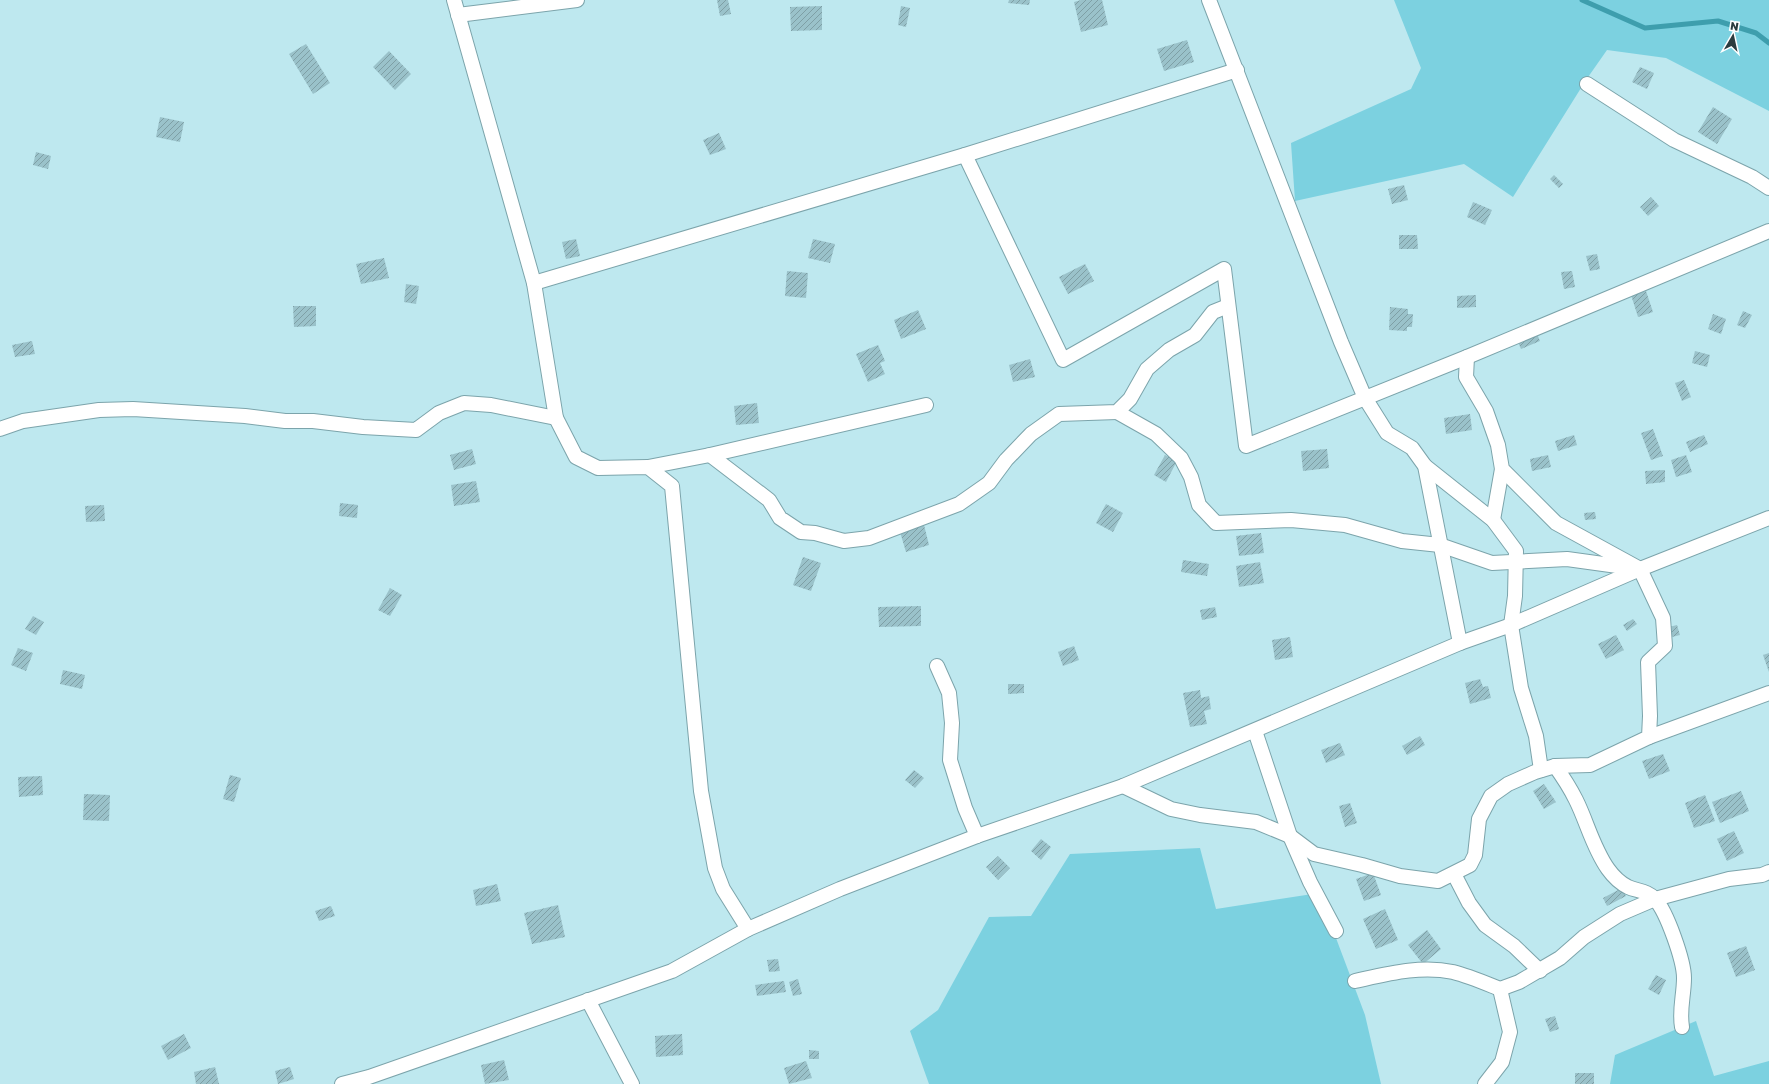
<svg xmlns="http://www.w3.org/2000/svg" width="1769" height="1084" font-family="'Golos Text',sans-serif">
	<defs>
		<pattern id="building-hatch" width="6" height="6" patternUnits="userSpaceOnUse"><rect width="6" height="6" fill="#9ac2ca"/><path d="M-1 1l2-2M0 6l6-6M5 7l2-2" fill="none" stroke="#7e9fa5"/></pattern>
	</defs>
	<rect width="100%" height="100%" fill="#bee8ef"/>
	<g fill="#7cd1e0">
		<path d="M1394,0h375v111l-103,-53 -59,-8 -21,30 -73,117 -49,-33 -169,37 -4,-58 120,-54 10,-21z"/>
		<path d="M1200,848l16,61 103,-16 46,122 16,69h-452l-19,-53 28,-21 51,-93 42,-1 39,-62z"/>
		<path d="M1696,1021l18,55 55,-15v23h-159l5,-29z"/>
	</g>
	<g fill="none" stroke-linecap="round" stroke-linejoin="round">
		<path stroke="#3e9ead" stroke-width="5" d="M1582,0l63,28 73,-7 38,12 13,10"/>
	</g>
	<g fill="url(#building-hatch)">
		<path d="M717,0h11l3,14 -11,2z"/>
		<path d="M1009,0h21l-1,5 -21,-2z"/>
		<path d="M1081,0h21l6,25 -27,7 -7,-30z"/>
		<path d="M822,6v24l-31,1 -1,-24z"/>
		<path d="M901,6l9,2 -4,19 -8,-2z"/>
		<path d="M1187,40l7,22 -30,9 -7,-22z"/>
		<path d="M306,44l24,39 -17,11 -24,-40z"/>
		<path d="M389,51l22,23 -16,16 -22,-23z"/>
		<path d="M1640,67l14,6 -7,16 -15,-7z"/>
		<path d="M1713,107l19,12 -15,25 -19,-12z"/>
		<path d="M160,117l24,5 -4,20 -24,-5z"/>
		<path d="M719,133l7,16 -16,6 -7,-15z"/>
		<path d="M36,152l15,4 -3,13 -15,-4z"/>
		<path d="M1554,175l9,9 -4,4 -9,-9z"/>
		<path d="M1404,185l4,15 -16,4 -4,-15z"/>
		<path d="M1651,197l8,9 -11,10 -8,-9z"/>
		<path d="M1473,202l19,8 -7,15 -18,-8z"/>
		<path d="M1399,235h18l1,14h-19z"/>
		<path d="M576,239l4,17 -14,3 -4,-17z"/>
		<path d="M813,239l22,5 -5,19 -22,-5z"/>
		<path d="M1597,254l3,15 -10,2 -4,-15z"/>
		<path d="M384,258l5,20 -28,6 -5,-20z"/>
		<path d="M1085,264l9,17 -26,13 -9,-17z"/>
		<path d="M787,271l21,2 -2,25 -21,-2z"/>
		<path d="M1572,271l3,16 -11,2 -3,-17z"/>
		<path d="M406,284l13,2 -3,18 -12,-2z"/>
		<path d="M1646,291l7,21 -15,5 -7,-22z"/>
		<path d="M1476,295v12l-19,1v-12z"/>
		<path d="M293,306h23v20l-22,1z"/>
		<path d="M1390,307l18,2v5h5l-1,13h-5v4l-18,-1z"/>
		<path d="M918,310l8,19 -25,10 -7,-19z"/>
		<path d="M1743,311l9,4 -7,13 -8,-3z"/>
		<path d="M1713,314l13,5 -5,15 -13,-5z"/>
		<path d="M1537,334l3,7 -19,8 -3,-7z"/>
		<path d="M32,341l3,13 -20,3 -3,-12z"/>
		<path d="M878,345l7,16 -5,2 5,11 -17,8 -12,-28z"/>
		<path d="M1695,351l15,4 -3,12 -15,-4z"/>
		<path d="M1030,359l5,18 -22,5 -4,-17z"/>
		<path d="M1684,380l7,17 -9,4 -7,-18z"/>
		<path d="M757,403l2,20 -23,2 -2,-19z"/>
		<path d="M1470,414l2,16 -26,4 -2,-16z"/>
		<path d="M1653,429l10,27 -12,4 -10,-27z"/>
		<path d="M1574,435l3,10 -19,6 -3,-10z"/>
		<path d="M1704,435l4,9 -18,8 -4,-10z"/>
		<path d="M472,449l4,15 -22,6 -4,-15z"/>
		<path d="M1327,449l2,19 -26,3 -2,-20z"/>
		<path d="M1165,455l12,6 -11,21 -12,-7z"/>
		<path d="M1548,455l3,12 -19,4 -2,-12z"/>
		<path d="M1686,455l6,17 -16,5 -5,-17z"/>
		<path d="M1665,470v12l-19,2 -1,-13z"/>
		<path d="M476,481l4,21 -26,4 -3,-21z"/>
		<path d="M340,503l18,2 -1,13 -18,-2z"/>
		<path d="M1106,504l17,9 -10,19 -17,-9z"/>
		<path d="M104,505l1,16 -19,1 -1,-16z"/>
		<path d="M1595,512l1,7 -11,1 -1,-7z"/>
		<path d="M924,525l5,20 -23,7 -6,-20z"/>
		<path d="M1261,533l3,20 -25,3 -3,-20z"/>
		<path d="M803,557l18,6 -10,28 -18,-6z"/>
		<path d="M1183,560l26,4 -2,12 -26,-4z"/>
		<path d="M1260,562l4,21 -25,4 -3,-21z"/>
		<path d="M390,588l12,7 -12,21 -12,-6z"/>
		<path d="M921,606v20l-42,1 -1,-20z"/>
		<path d="M1215,607l2,10 -15,3 -2,-10z"/>
		<path d="M33,616l11,6 -8,13 -11,-6z"/>
		<path d="M1633,619l4,5 -10,7 -4,-6z"/>
		<path d="M1677,625l3,10 -8,2 -3,-10z"/>
		<path d="M1616,635l8,15 -18,9 -8,-15z"/>
		<path d="M1290,637l3,20 -18,3 -3,-20z"/>
		<path d="M1074,646l5,14 -16,6 -5,-14z"/>
		<path d="M18,648l15,5 -7,18 -15,-6z"/>
		<path d="M1769,653v19l-6,-17z"/>
		<path d="M63,670l22,5 -3,14 -22,-5z"/>
		<path d="M1480,679l3,8 5,-1 3,12 -21,6 -5,-21z"/>
		<path d="M1008,684h16v9l-16,1z"/>
		<path d="M1200,690l1,8 8,-2 2,13 -7,2 3,13 -17,3 -7,-34z"/>
		<path d="M1420,736l5,9 -18,10 -5,-9z"/>
		<path d="M1340,743l5,12 -19,8 -5,-13z"/>
		<path d="M1663,754l7,17 -21,8 -7,-18z"/>
		<path d="M914,770l10,8 -9,10 -10,-8z"/>
		<path d="M230,775l11,3 -7,24 -11,-3z"/>
		<path d="M42,776l1,19 -24,2 -1,-20z"/>
		<path d="M1544,784l12,18 -12,7 -11,-18z"/>
		<path d="M1741,791l8,20 -29,12 -8,-21z"/>
		<path d="M84,794l26,1 -1,26 -26,-1z"/>
		<path d="M1705,795l10,26 -21,7 -9,-25z"/>
		<path d="M1350,803l7,20 -12,4 -6,-21z"/>
		<path d="M1734,831l10,22 -17,8 -10,-22z"/>
		<path d="M1041,839l10,8 -10,13 -10,-9z"/>
		<path d="M998,856l12,12 -12,12 -12,-13z"/>
		<path d="M1373,873l8,22 -17,6 -8,-22z"/>
		<path d="M497,884l4,17 -25,5 -3,-16z"/>
		<path d="M1622,888l4,8 -19,10 -4,-8z"/>
		<path d="M558,905l7,32 -33,7 -8,-31z"/>
		<path d="M331,906l4,10 -16,5 -4,-10z"/>
		<path d="M1385,909l13,31 -22,9 -13,-30z"/>
		<path d="M1427,930l14,19 -18,15 -15,-19z"/>
		<path d="M1746,946l9,24 -19,7 -9,-24z"/>
		<path d="M778,959l2,12 -11,1 -2,-12z"/>
		<path d="M1656,975l10,5 -7,15 -11,-6z"/>
		<path d="M798,979l4,15 -9,2 -4,-14z"/>
		<path d="M784,981l2,11 -29,4 -2,-11z"/>
		<path d="M1555,1016l4,13 -9,3 -5,-13z"/>
		<path d="M184,1034l7,14 -23,12 -7,-14z"/>
		<path d="M682,1034l1,21 -27,2 -1,-21z"/>
		<path d="M809,1050l10,1v8h-10z"/>
		<path d="M504,1060l5,20 -24,4 -4,-19z"/>
		<path d="M806,1061l6,17 -23,6 -5,-16z"/>
		<path d="M215,1067l4,17h-23l-2,-12z"/>
		<path d="M290,1067l4,12 -16,5 -3,-13z"/>
		<rect x="1575" y="1073" width="19" height="11"/>
	</g>
	<g fill="none" stroke-linecap="round" stroke-linejoin="round">
		<g stroke="#7ca4ab" stroke-width="16">
			<g id="street">
				<path d="M454,0l80,283 22,135 20,39 22,11 50,-1 24,19 29,305 14,77 8,21 25,40"/>
				<path d="M1209,0l132,342 24,56 22,35 25,15 13,18 35,177"/>
				<path d="M458,15l119,-15"/>
				<path d="M1587,84l87,56 78,37 17,11"/>
				<path d="M965,155l98,205 161,-91 22,177 221,-89 302,-126"/>
				<path d="M534,283l431,-128 272,-85"/>
				<path d="M1117,412l39,22 25,24 10,19 8,28 17,18 75,-3 54,5 57,16 38,4 52,18 75,-4 65,9"/>
				<path d="M0,429l23,-8 76,-11 34,-1 112,7 40,5h28l50,6 53,3 23,-17 25,-10 27,2 65,13"/>
				<path d="M710,455l59,45 11,18 21,14 14,1 29,8 25,-3 90,-34 30,-21 17,-23 25,-26 28,-20 58,-2 13,-13 17,-30 22,-19 26,-15 18,-23 15,-6"/>
				<path d="M1425,466l68,54 23,31 -1,45 -4,29 10,63 15,48 5,34"/>
				<path d="M648,467l62,-12 216,-50"/>
				<path d="M1493,520l9,-51"/>
				<path d="M937,666l12,27 3,30 -2,37 15,48 12,28"/>
				<path d="M1255,731l35,105 20,46 26,49"/>
				<path d="M1649,737l120,-44"/>
				<path d="M1555,766c8,11 15,22 21,34 11,22 17,48 32,69 5,7 12,14 20,18 9,4 20,4 27,12 12,13 29,62 29,79 0,17 -5,32 -2,49"/>
				<path d="M1123,786l48,23 29,6 56,7 34,14 24,18 48,11 38,11 38,5 32,-16 5,-10 4,-36 12,-23 17,-12 27,-12 20,-6 35,-1 59,-28 1,-21 -2,-54 17,-16 -2,-28 -23,-49 -84,-46 -54,-54 -4,-24 -12,-34 -20,-34 1,-20"/>
				<path d="M1454,874l15,29 16,22 29,21 26,25"/>
				<path d="M1355,981c32,-7 65,-16 98,-9 16,4 32,11 47,17l19,-7 41,-24 24,-21 36,-23 35,-15 74,-20 33,-4 7,-3"/>
				<path d="M588,1000l44,84"/>
				<path d="M342,1084l27,-7 303,-106 76,-42 92,-40 137,-53 146,-50 337,-143 51,-18 129,-56 129,-51"/>
				<path d="M1485,1084l17,-22 8,-30 -10,-43"/>
			</g>
		</g>
		<use href="#street" stroke="#fff" stroke-width="14"/>
	</g>
	<g transform="translate(1733 36) rotate(9)" stroke="#ffffff" stroke-width="3" paint-order="stroke">
	<path d="M0-3L7 15L0 10L-7 15Z" fill="#2b3c3f"/>
	<text y="-6" font-size="11" font-weight="bold" text-anchor="middle" fill="#2b3c3f">N</text>
	</g>
</svg>
